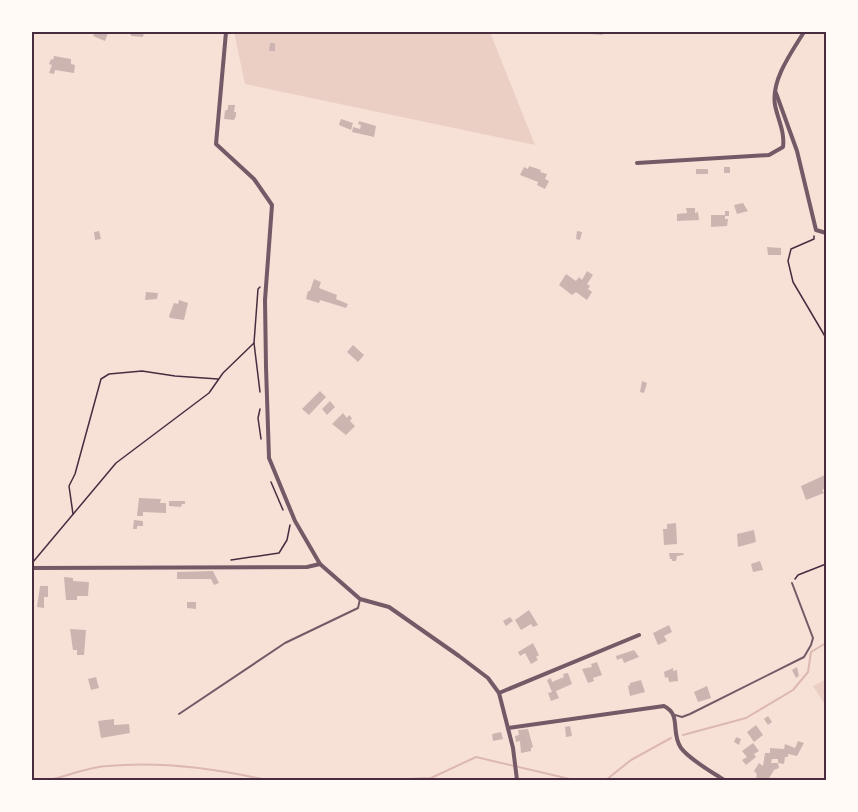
<svg xmlns="http://www.w3.org/2000/svg" width="858" height="812" font-family="'Nunito Sans',sans-serif">
	<rect width="100%" height="100%" fill="#f7e1d7"/>
	<g fill="#ebcfc5">
		<path d="M234,32h256l45,113 -290,-61z"/>
		<path d="M826,679v27l-13,-20z"/>
	</g>
	<g fill="none" stroke-linecap="round" stroke-linejoin="round">
		<g stroke="#dcb8b0" stroke-width="2">
			<path d="M683,735l63,-17 47,-28 15,-18 3,-20 15,-9"/>
			<path d="M49,780c19,-4 39,-13 58,-14 54,-5 107,2 159,14"/>
			<path d="M384,780l47,-2 45,-21 98,23"/>
			<path d="M606,780l25,-20 40,-22"/>
		</g>
	</g>
	<g fill="#ccb4b1">
		<path d="M95,32l13,1 -3,8 -12,-5z"/>
		<path d="M130,32h14l-1,5 -12,-1z"/>
		<path d="M589,32h20v2l-6,-1v2l-14,-1z"/>
		<path d="M270,43h5v8h-6z"/>
		<path d="M54,56l17,3v5l4,1 -1,8 -19,-3 -1,4 -5,-1 3,-8 -3,-1 2,-5 2,1z"/>
		<path d="M228,105h7l-1,7h2v4l-2,4 -10,-1 1,-8 3,-2z"/>
		<path d="M341,119l12,4 -2,7 -12,-5z"/>
		<path d="M359,121l17,5 -2,11 -22,-5 1,-5 7,2 1,-4 -3,-1z"/>
		<path d="M529,166l12,4 -1,2 7,2 -2,5 4,2 -4,8 -8,-4 1,-3 -18,-7 4,-8 4,2z"/>
		<rect x="724" y="167" width="6" height="6"/>
		<rect x="696" y="169" width="12" height="5"/>
		<path d="M743,203l5,8 -11,3 -3,-9z"/>
		<path d="M686,208h9v5l3,-1 1,8 -22,1v-7l10,-1z"/>
		<path d="M725,211h4v5h-4v3h3l-1,7 -16,1v-12h14z"/>
		<path d="M99,231l2,8 -6,1 -1,-8z"/>
		<path d="M577,231l5,1 -2,8 -4,-1z"/>
		<path d="M767,247l14,1v7h-13z"/>
		<path d="M587,271l6,4 -6,9 3,2 -2,3 4,3 -5,8 -11,-8 -4,3 -13,-10 7,-11 10,7 3,-4 3,3z"/>
		<path d="M314,279l7,3 -2,6 18,7 -1,4 12,5 -2,4 -26,-8 -1,3 -13,-4 2,-8h2z"/>
		<path d="M146,292l12,1 -1,6 -12,1z"/>
		<path d="M179,300l9,3 -4,17 -14,-2 -1,-2 5,-13 4,1z"/>
		<path d="M353,345l11,10 -6,7 -11,-10z"/>
		<path d="M642,381l5,2 -3,10 -4,-1z"/>
		<path d="M320,391l6,6 -17,18 -7,-6z"/>
		<path d="M330,401l5,6 -8,8 -5,-6z"/>
		<path d="M343,413l4,5 2,-3 3,3 -2,3 5,5 -9,9 -14,-11z"/>
		<path d="M825,475l1,1v12l-4,2 2,3 -18,7 -5,-14z"/>
		<path d="M139,498l22,1 -1,4h6v10l-23,-1v4h-6z"/>
		<path d="M169,501h16v3h-3l-1,3 -12,-1z"/>
		<path d="M134,520l9,1v5h-6v3h-4z"/>
		<path d="M676,523l1,21 -13,1 -1,-16h4v-5z"/>
		<path d="M754,530l2,12 -18,5 -1,-13z"/>
		<path d="M669,553h14l1,2 -7,1 -1,5h-4v-2h-2z"/>
		<path d="M760,561l3,9 -10,2 -2,-8z"/>
		<path d="M213,571l6,12 -5,2 -3,-6h-34v-7z"/>
		<path d="M64,577l9,1v3l16,1 -1,14h-11v4h-11z"/>
		<path d="M40,586h8v11h-4v11l-7,-1z"/>
		<path d="M187,602h9v7l-9,-1z"/>
		<path d="M529,610l9,15 -5,2 -2,-3 -10,6 -6,-10z"/>
		<path d="M510,617l3,4 -7,5 -3,-5z"/>
		<path d="M669,625l3,7 -8,4 3,5 -9,4 -5,-12z"/>
		<path d="M70,629l16,1 -2,25h-7v-5h-4z"/>
		<path d="M533,643l6,12 -3,2 2,3 -7,4 -6,-11 -5,3 -2,-4z"/>
		<path d="M634,650l5,7 -15,6 -2,-5 -5,2 -1,-4z"/>
		<path d="M597,662l5,13 -9,3 1,3 -6,2 -6,-14 10,-2 -1,-3z"/>
		<path d="M797,667l2,9 -3,2 -4,-8z"/>
		<path d="M673,668v3l4,-1 1,11 -9,1 -1,-5 -3,1 -1,-6z"/>
		<path d="M568,673l4,11 -16,7 3,7 -8,3 -3,-8 4,-1 -5,-12 4,-2 1,4 12,-5 -1,-3z"/>
		<path d="M96,677l3,11 -8,2 -3,-11z"/>
		<path d="M641,680l4,12 -15,4 -2,-10 2,-1v-2z"/>
		<path d="M707,686l4,12 -13,4 -4,-10z"/>
		<path d="M768,716l4,6 -4,3 -4,-6z"/>
		<path d="M114,719v6l15,-1 1,9 -29,5 -3,-17z"/>
		<path d="M756,725l7,10 -9,7 -7,-10z"/>
		<path d="M570,726l2,10 -6,1 -1,-10z"/>
		<path d="M528,729l5,18 -2,1v3l-10,2 -1,-12 -4,1 -1,-6 4,-1 -1,-5z"/>
		<path d="M501,732l2,7 -10,2 -1,-7z"/>
		<path d="M736,737l5,2 -2,6 -5,-3z"/>
		<path d="M798,741l6,2 -7,13 -9,-2v3h-3l-1,7 -6,-1v-4h-6l-1,4h7l1,5 -5,2 -6,10h-6l-6,-3 1,-3 -3,-3 5,-8 4,3 2,-13h5v-5l14,1 1,-5 10,4z"/>
		<path d="M753,743l6,8 -5,3 2,3 -10,8 -4,-5 5,-3 -5,-6z"/>
	</g>
	<g fill="none" stroke-linecap="round" stroke-linejoin="round">
		<g stroke="#4a2c40" stroke-width="1.5">
			<path d="M814,236v3l-23,10 -3,12 5,21 33,56"/>
			<path d="M254,343l6,49"/>
			<path d="M260,409l-2,9 3,21"/>
			<path d="M271,482l12,28"/>
			<path d="M73,514l-4,-28 6,-12 26,-95 8,-5 33,-3 33,5 43,3"/>
			<path d="M231,560l48,-7 8,-13 3,-15"/>
			<path d="M33,562l83,-99 93,-70 14,-20 31,-30 4,-54 2,-2"/>
			<path d="M795,579l3,-4 28,-11"/>
		</g>
		<g stroke="#755966" stroke-width="2">
			<path d="M179,714l106,-71 73,-35 2,-9"/>
			<path d="M675,715l7,2 8,-3 114,-57 7,-12 2,-7 -21,-55"/>
		</g>
		<g stroke="#755966" stroke-width="4">
			<path d="M226,32l-10,112 38,35 18,26 -7,95 1,67 3,91 26,63 25,43 40,35 29,8 70,49 29,22 11,15 14,55 4,32"/>
			<path d="M776,93l21,58 19,79 10,3"/>
			<path d="M637,163l132,-8 14,-8c2,-15 -5,-27 -8,-42 -4,-25 16,-52 29,-73"/>
			<path d="M32,568l275,-1 13,-3"/>
			<path d="M499,693l140,-58"/>
			<path d="M508,728l156,-22c18,9 6,26 17,42 9,12 31,24 43,32"/>
		</g>
	</g>
	<rect width="858" height="812" fill="none" stroke="#fffaf5" stroke-width="66"/>
	<rect x="33" y="33" width="792" height="746" fill="none" stroke="#4a2c40" stroke-width="2"/>
</svg>
